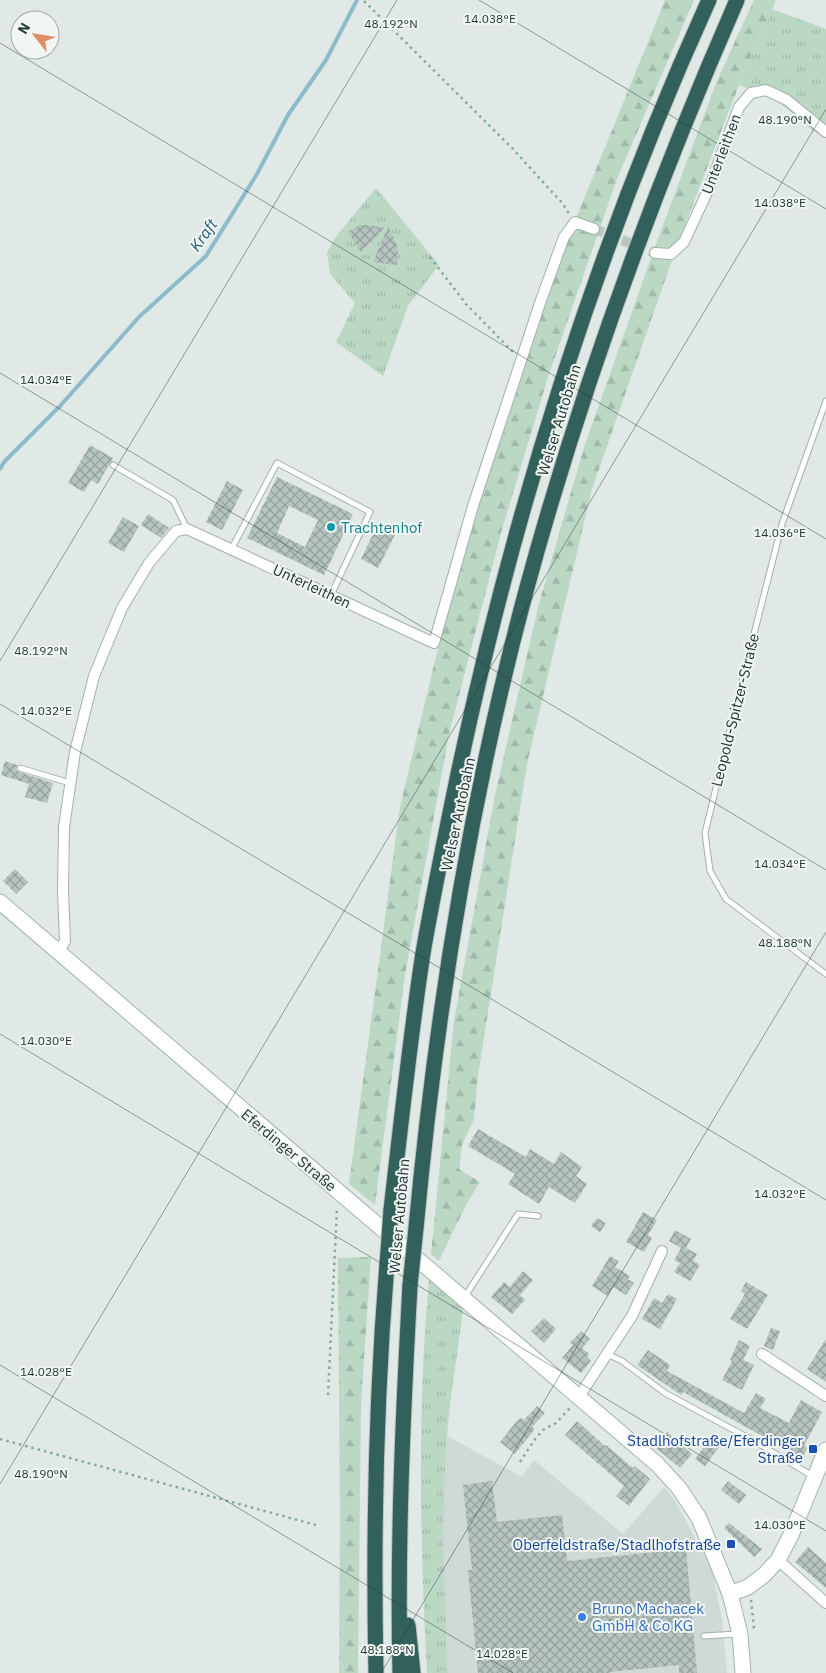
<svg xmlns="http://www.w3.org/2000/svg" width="826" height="1673" font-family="'IBM Plex Sans',sans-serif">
	<defs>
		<pattern id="grass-tufts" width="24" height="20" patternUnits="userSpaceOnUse" patternTransform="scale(1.25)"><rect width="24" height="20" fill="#bbd8c5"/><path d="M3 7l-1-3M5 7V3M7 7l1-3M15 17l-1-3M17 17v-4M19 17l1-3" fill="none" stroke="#a0baaa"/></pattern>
		<pattern id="forest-firs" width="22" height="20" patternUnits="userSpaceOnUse" patternTransform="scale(1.25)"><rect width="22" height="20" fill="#bbd8c5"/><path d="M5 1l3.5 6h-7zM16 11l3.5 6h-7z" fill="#a0baaa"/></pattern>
		<pattern id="building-cross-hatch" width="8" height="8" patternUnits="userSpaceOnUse" patternTransform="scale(1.25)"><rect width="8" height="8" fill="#b6c4bf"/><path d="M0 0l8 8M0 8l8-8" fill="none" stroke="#94a09c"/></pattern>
	</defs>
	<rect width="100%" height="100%" fill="#e0e9e6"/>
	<path fill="#cfd9d5" d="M447,1436l75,41 12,-17 89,74 41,-47 12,15 36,68 10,49 5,54h-279l-4,-70 -1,-96z"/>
	<g fill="url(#grass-tufts)">
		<path d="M772,9l54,20v109l-14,-8 -35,-30 -38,-15z"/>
		<path d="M376,188l63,77 -31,41 -25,70 -47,-34 19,-39 -25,-29 -3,-21 7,-14z"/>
		<path d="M429,1280l34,29c-5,43 -13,86 -16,128 -6,79 -3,158 1,236h-21c-7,-131 -10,-263 2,-393z"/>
	</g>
	<g fill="url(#forest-firs)">
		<path d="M665,0h29l-77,179 -69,198 -47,156 -52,201 -44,241 -30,230 -26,-21 51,-377 37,-155 51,-177 52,-160 37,-99z"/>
		<path d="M754,0h22l-37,85 -61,158 -86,246 -65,275 -49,312 -4,43 -12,26 -3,24 21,13 -14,23 -27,56 -8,-7 23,-233 41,-226 43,-188 46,-160 72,-203 60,-161z"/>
		<path d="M371,1257l-10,146 -3,270h-19l1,-154 -2,-261z"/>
	</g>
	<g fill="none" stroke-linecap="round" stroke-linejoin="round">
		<path stroke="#8ebbc9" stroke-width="4" d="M0,469l4,-7 57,-57 78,-88 67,-61 51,-82 31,-59 38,-55 31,-60"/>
	</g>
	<g fill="url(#building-cross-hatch)" fill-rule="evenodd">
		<path d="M360,225h10l15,3 -24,24 -13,-20z"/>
		<path d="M388,227l8,16 2,9 -1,13 -24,-3z"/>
		<path d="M90,445l23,13 -15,26 -7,-4 -7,12 -16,-9z"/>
		<path d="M277,477l76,37 -29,61 -77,-37zM289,506l29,14 -13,27 -28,-14z"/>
		<path d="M227,481l16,9 -21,40 -16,-8z"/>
		<path d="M148,514l21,14 -8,10 -20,-13z"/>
		<path d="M123,517l16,9 -15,26 -16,-9z"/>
		<path d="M378,524l18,9 -18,35 -17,-9z"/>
		<path d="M5,761l12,4 -1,4 3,3 34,11 -6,20 -22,-6 4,-13 -28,-9z"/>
		<path d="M15,869l13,13 -12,12 -13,-13z"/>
		<path d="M478,1129l48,28 4,-8 24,15 7,-12 21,15 -6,9 11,8 -12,19 -26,-16 -10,17 -31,-20 7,-10 -47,-28z"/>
		<path d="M643,1212l14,8 -9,15 4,3 -8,14 -18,-10z"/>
		<path d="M597,1218l9,5 -6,9 -9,-6z"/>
		<path d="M675,1230l16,9 -5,9 11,6 -4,7 7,4 -10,16 -16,-9 6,-9 -6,-3 7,-12 -12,-7z"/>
		<path d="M610,1256l9,5 -4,6 15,9 -2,3 6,4 -8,12 -13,-8 -5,9 -16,-10z"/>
		<path d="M523,1271l10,9 -13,15 5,5 -13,14 -21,-17 13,-15 6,5z"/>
		<path d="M746,1282l22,13 -21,34 -17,-10 15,-25 -4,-3z"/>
		<path d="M668,1294l9,5 -17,30 -18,-10 12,-21 8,5z"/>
		<path d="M544,1318l12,11 -12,14 -13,-12z"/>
		<path d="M771,1328l9,3 -7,19 -9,-4z"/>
		<path d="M581,1331l9,8 -8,9 7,6 -2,3 4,4 -10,12 -19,-15 11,-13 -3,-2z"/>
		<path d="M826,1339v43l-19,-13z"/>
		<path d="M739,1340l11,6 -7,14 11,5 -12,25 -20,-10 10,-19 -2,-1z"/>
		<path d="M648,1350l22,15 -3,6 77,42 12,-20 10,6 -6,9 29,15 12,-23 21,12 -18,34 4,2 -6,10 -119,-66 -2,3 -44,-30z"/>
		<path d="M537,1406l8,7 -13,14 3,2 -20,25 -15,-12 17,-21 4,-3 3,2z"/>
		<path d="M577,1421l28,25 1,-1 27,23 2,-2 15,13 -21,27 -13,-10 8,-10 -59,-51z"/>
		<path d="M667,1432l25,22 -12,14 -25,-21z"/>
		<path d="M709,1440l10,7 -14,19 -10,-7z"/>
		<path d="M492,1481l5,41 65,-7 5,46 119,-12 11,124h-18v-8l-69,7v1h-132l-10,-103h4l-9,-85z"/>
		<path d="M728,1481l18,14 -7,9 -18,-14z"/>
		<path d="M729,1523l33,26 -8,8 -30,-29z"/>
		<path d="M808,1547l18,16v25l-31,-26z"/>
	</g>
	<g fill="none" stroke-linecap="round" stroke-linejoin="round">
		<path stroke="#bac6c2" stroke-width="10" stroke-dasharray="10 5" stroke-linecap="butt" d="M594,229l61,24"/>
		<g stroke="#a4b0ad" stroke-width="7">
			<g id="lane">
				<path d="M826,401l-44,123 -42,165 -35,144 5,38 16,28 100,75"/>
				<path d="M113,465l60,35 14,29"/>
				<path d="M232,548l45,-85 93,49 -39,83"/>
				<path d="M20,768l50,15"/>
				<path d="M464,1298l54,-84 20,2"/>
				<path d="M607,1354l15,7 43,32 91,49 58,35"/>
				<path d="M704,1636l33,-2"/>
			</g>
		</g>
		<g stroke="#a4b0ad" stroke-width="12">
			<g id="street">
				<path d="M655,253l16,1 13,-12 26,-56 29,-79 12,-14 15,-3 21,10 39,32"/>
				<path d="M58,953l7,-12 -2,-50 1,-64 11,-75 19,-76 28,-68 27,-45 27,-32 11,-2 247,114 39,-137 68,-206 23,-63 11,-15 19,7"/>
				<path d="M762,1354l64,42"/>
				<path d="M578,1398l54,-82 30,-65"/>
				<path d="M778,1560l48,43"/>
			</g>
		</g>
		<g stroke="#a1b4ae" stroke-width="17">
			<g id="secondary">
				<path d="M0,902l657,562 22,24 20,30 31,76 10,40 3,39"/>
				<path d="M730,1594l18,-7 16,-12 14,-15 13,-25 35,-85"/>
			</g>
		</g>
		<g stroke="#bdc3c2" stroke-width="17">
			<g id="highway">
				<path d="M391,1210c10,-86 19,-172 32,-257 10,-58 22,-116 34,-174 56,-267 139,-530 252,-779"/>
				<path d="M416,1228c20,-215 54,-429 110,-637 55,-203 127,-399 211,-591"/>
				<path d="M408,1625l5,48"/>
				<path d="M376,1673c-3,-140 0,-281 12,-421"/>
				<path d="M400,1673c-3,-130 3,-259 10,-388"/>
			</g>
		</g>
		<g stroke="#84a9a1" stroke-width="2.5" stroke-dasharray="2.5 4" stroke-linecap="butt">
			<path d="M364,1l148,147 51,56 6,10"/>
			<path d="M430,257l36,47 47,48"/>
			<path d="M328,1395l9,-187"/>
			<path d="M0,1439l316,86"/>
			<path d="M520,1462l15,-23 8,-9 13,-7 15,-16"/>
			<path d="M751,1600l3,29"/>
		</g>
		<use href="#lane" stroke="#fff" stroke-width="5"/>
		<use href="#street" stroke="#fff" stroke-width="10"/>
		<use href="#secondary" stroke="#fff" stroke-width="15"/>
		<use href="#highway" stroke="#32615b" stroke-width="15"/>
		<g stroke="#bdc3c2" stroke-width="17" stroke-linecap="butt">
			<g id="highway-bridge">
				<path d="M388,1252l3,-42"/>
				<path d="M410,1285l6,-57"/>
			</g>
		</g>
		<use href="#highway-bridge" stroke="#32615b" stroke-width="15"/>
	</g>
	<path fill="none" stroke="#233834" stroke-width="1" stroke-opacity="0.45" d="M479,0l347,209M0,43l826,496M0,373l826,497M0,661l397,-661M0,704l826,496M0,1034l826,497M0,1365l513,308M0,1484l826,-1375M381,1673l445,-741"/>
	<circle fill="#0f9aa8" stroke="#f0f6f4" stroke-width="2" cx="331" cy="527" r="5"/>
	<g fill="#1a4fb4" stroke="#f0f6f4" stroke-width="2">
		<rect x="808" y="1444" width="10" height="10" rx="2.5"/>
		<rect x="726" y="1539" width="10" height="10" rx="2.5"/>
	</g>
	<circle fill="#3f7fe0" stroke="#f0f6f4" stroke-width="2" cx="582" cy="1617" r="5"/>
	<g text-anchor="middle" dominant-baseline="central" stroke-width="4" stroke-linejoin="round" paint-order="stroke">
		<g font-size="15" fill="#233834" stroke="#f0f6f4">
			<text transform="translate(721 154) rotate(-69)">Unterleithen</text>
			<text transform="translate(559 420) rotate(-73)">Welser Autobahn</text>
			<text transform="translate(312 586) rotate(25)">Unterleithen</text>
			<text transform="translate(735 710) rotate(-76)">Leopold-Spitzer-Straße</text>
			<text transform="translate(458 814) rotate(-78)">Welser Autobahn</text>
			<text transform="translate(289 1150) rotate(40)">Eferdinger Straße</text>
			<text transform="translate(399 1216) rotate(-85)">Welser Autobahn</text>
		</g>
		<g font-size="15" fill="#0d838f" stroke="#f0f6f4" text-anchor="start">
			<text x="341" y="527">Trachtenhof</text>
		</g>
		<g font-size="15" fill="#164399" stroke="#f0f6f4" text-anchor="end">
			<text x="803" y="1440">Stadlhofstraße/Eferdinger<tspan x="803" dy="17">Straße</tspan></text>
			<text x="721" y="1544">Oberfeldstraße/Stadlhofstraße</text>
		</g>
		<g font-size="15" fill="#366cbe" stroke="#f0f6f4" text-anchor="start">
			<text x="592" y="1608">Bruno Machacek<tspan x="592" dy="17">GmbH &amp; Co KG</tspan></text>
		</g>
		<g font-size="16" font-style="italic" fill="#245a6d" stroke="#f0f6f4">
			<text transform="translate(203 235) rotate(-55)">Kraft</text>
		</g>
	</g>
	<g font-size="12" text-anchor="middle" fill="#233834" stroke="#f0f6f4" stroke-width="4" stroke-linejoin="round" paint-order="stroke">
		<text x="490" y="23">14.038°E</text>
		<text x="391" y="28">48.192°N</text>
		<text x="785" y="124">48.190°N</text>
		<text x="780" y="207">14.038°E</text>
		<text x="46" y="384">14.034°E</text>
		<text x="780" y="537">14.036°E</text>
		<text x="41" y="655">48.192°N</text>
		<text x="46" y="715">14.032°E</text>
		<text x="780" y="868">14.034°E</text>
		<text x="785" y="947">48.188°N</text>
		<text x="46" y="1045">14.030°E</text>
		<text x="780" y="1198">14.032°E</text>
		<text x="46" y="1376">14.028°E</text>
		<text x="41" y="1478">48.190°N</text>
		<text x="780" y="1529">14.030°E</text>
		<text x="387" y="1654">48.188°N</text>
		<text x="502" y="1658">14.028°E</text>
	</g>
	<g transform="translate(35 35) rotate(301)"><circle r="24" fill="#f0f6f4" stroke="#9eaaa7"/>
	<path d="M0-4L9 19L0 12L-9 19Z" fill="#e28e65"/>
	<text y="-8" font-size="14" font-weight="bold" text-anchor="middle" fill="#233834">N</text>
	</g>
</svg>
